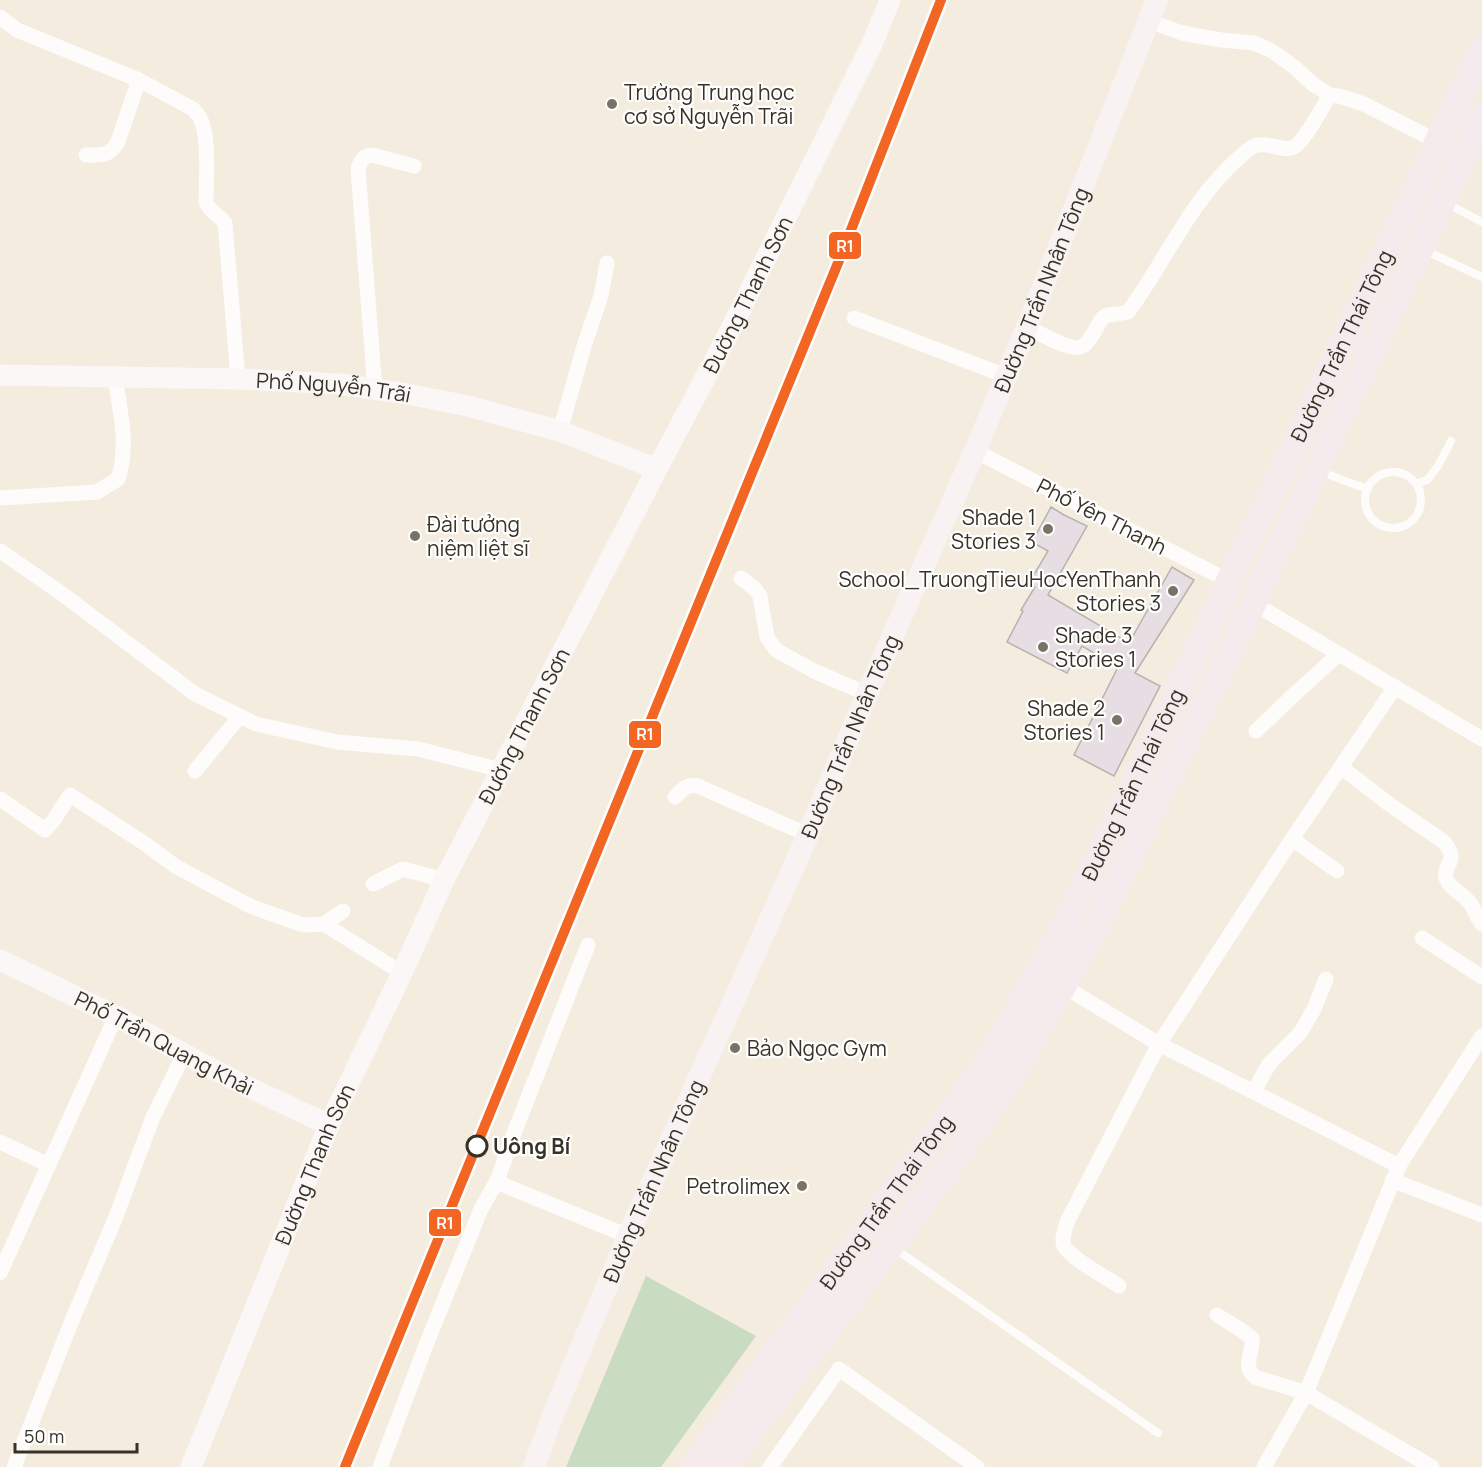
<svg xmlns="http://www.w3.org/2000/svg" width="1482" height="1467" font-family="Manrope,sans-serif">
	<rect width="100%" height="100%" fill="#f4ecde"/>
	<path fill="#c9dbc1" d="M646,1276l110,60 -95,131h-95z"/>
	<path fill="#e6dee2" stroke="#b8b2b0" stroke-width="1.5" d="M1051,507l13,8 23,11 -39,69 81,48 43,-76 22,13 -59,93 25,13 -46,90 -40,-21 44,-88 -36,-21 -15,27 -60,-31 16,-31 -2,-1 14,-23 -6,-4 19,-32 -16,-9z"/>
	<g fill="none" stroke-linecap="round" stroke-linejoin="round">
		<g stroke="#fdfcfa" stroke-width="8">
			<path d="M1446,203l36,19"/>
			<path d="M1424,250l58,27"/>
			<path d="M1320,471l25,10 23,8"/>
			<circle cx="1393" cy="500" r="28"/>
			<path d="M1416,484l11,-4 11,-14 13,-25"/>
			<path d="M894,1248l264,185"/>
		</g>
		<g stroke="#fdfcfa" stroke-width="15">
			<path d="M0,17l17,13 122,50 54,29c0,1 6,6 6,7 11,17 7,65 7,86 4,11 12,11 19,21l13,156"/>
			<path d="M1149,21l33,12 39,7 33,3 18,8 21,15 21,19 16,10 9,1 25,8 74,38"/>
			<path d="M86,155c16,0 21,2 31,-11l22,-64"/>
			<path d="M854,318l152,58"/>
			<path d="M1027,327c11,5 45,26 56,19 4,-2 7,-8 9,-11 5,-6 7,-15 13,-19 4,-2 17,-2 23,-4 38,-51 62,-112 112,-155 4,-4 13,-12 19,-12 11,-2 26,7 35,2 10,-5 29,-41 36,-52"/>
			<path d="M375,390l-17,-221c3,-9 5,-13 14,-14l42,11"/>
			<path d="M560,431l25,-88 16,-47 6,-33"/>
			<path d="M975,451l254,130"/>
			<path d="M0,498l97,-6 21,-13c11,-32 2,-69 -3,-102"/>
			<path d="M0,551l61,42 134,101 61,30 81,18 81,7 83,21"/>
			<path d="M741,578l14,11 5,7 7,41 9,13 38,21 53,23"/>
			<path d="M1253,603l229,136"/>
			<path d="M1256,731l42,-40 41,-37"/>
			<path d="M1341,767l48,37 55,38c17,21 -2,21 2,36 4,11 17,16 24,25 5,6 6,14 12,21"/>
			<path d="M195,771l45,-55"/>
			<path d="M675,797c8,-8 11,-13 23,-11l110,49"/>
			<path d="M0,799l45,31 8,-9 17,-26 74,48 31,23 75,40 53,19 21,-1 19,-13"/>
			<path d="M1292,839l45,32"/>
			<path d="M373,884l30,-15 41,11"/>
			<path d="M324,924l78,49"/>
			<path d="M1422,938l60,39"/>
			<path d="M1063,986l96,58 240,122"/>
			<path d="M1254,1091l15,-27 32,-32 13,-23 12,-30"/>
			<path d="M0,1142l49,23"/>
			<path d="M1392,1180l90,35"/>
			<path d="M497,1181l19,-53 72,-183"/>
			<path d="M0,1273l116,-257"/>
			<path d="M1119,1286c-12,-8 -49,-28 -55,-40 -3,-8 1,-16 3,-24l92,-178 133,-205 103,-152"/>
			<path d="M1217,1315l24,15 11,8c2,14 -11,28 3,39l51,16 126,74"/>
			<path d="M14,1467l59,-149 42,-99 38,-102 31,-63"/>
			<path d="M380,1467l44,-117 57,-141 16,-28 9,5 122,50"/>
			<path d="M770,1467l69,-98 138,98"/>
			<path d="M1264,1467l42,-74 93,-227 83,-130"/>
		</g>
		<g stroke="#fbf7f6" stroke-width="21">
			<path id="s1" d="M0,375l238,4 102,5 67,10 61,12 92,25 97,38"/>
			<path id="s2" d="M0,960l116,56 68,38 62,32 83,39"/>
			<path id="s3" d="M191,1467l138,-342 73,-152 42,-93 213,-411 74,-140 141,-285 18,-44"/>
		</g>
		<path stroke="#f8f3f2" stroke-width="22" id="s4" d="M534,1467l19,-52 75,-179 180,-401 59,-141 108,-243 52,-124 130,-327"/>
		<g stroke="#f5ebec" stroke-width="27">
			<path id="s5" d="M693,1467l294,-404 76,-134 64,-132 355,-748"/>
			<path d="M723,1467l215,-284 76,-111 82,-145 157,-324 229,-486"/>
		</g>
		<g stroke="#fefefe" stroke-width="15">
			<path id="rail-1" d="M345,1467l495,-1209 101,-258"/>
		</g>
		<use href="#rail-1" stroke="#f26522" stroke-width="10"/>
	</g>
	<g fill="#797367" stroke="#fefefe" stroke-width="2">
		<circle cx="612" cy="104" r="6"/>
		<circle cx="1048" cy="529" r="6"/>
		<circle cx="415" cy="536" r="6"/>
		<circle cx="1173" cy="591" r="6"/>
		<circle cx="1043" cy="647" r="6"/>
		<circle cx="1117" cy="720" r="6"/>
		<circle cx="735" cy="1048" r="6"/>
		<circle cx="802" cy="1186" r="6"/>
	</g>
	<circle fill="#fefefe" stroke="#373227" stroke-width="3" cx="477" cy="1146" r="10"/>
	<g text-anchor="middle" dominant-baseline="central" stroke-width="4.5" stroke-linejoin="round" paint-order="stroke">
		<g font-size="21" fill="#373227" stroke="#fefefe" text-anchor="start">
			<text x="624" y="92">Trường Trung học<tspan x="624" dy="24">cơ sở Nguyễn Trãi</tspan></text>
			<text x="1036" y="517" text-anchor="end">Shade 1<tspan x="1036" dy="24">Stories 3</tspan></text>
			<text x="427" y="524">Đài tưởng<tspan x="427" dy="24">niệm liệt sĩ</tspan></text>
			<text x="1161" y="579" text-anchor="end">School_TruongTieuHocYenThanh<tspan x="1161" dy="24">Stories 3</tspan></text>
			<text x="1055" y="635">Shade 3<tspan x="1055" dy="24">Stories 1</tspan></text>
			<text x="1105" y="708" text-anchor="end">Shade 2<tspan x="1105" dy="24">Stories 1</tspan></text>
			<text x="747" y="1048">Bảo Ngọc Gym</text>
			<text x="790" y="1186" text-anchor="end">Petrolimex</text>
		</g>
		<g font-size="21" fill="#373227" stroke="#fefefe">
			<text stroke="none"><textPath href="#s4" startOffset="1282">Đường Trần Nhân Tông</textPath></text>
			<text stroke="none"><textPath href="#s3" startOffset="1299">Đường Thanh Sơn</textPath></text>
			<text stroke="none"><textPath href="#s5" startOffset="1300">Đường Trần Thái Tông</textPath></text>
			<text stroke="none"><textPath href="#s1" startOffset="334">Phố Nguyễn Trãi</textPath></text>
			<text transform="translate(1102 516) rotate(27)">Phố Yên Thanh</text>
			<text stroke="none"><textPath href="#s3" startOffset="813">Đường Thanh Sơn</textPath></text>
			<text stroke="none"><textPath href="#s4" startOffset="796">Đường Trần Nhân Tông</textPath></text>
			<text stroke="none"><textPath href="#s5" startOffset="814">Đường Trần Thái Tông</textPath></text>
			<text stroke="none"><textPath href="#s2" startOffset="184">Phố Trần Quang Khải</textPath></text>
			<text stroke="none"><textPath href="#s3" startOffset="327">Đường Thanh Sơn</textPath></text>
			<text stroke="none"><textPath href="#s4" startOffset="310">Đường Trần Nhân Tông</textPath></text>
			<text stroke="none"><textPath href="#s5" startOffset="328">Đường Trần Thái Tông</textPath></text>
		</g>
		<g font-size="21" font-weight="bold" fill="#373227" stroke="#fefefe" text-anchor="start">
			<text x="493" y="1146">Uông Bí</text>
		</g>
	</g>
	<g stroke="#fefefe" stroke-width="2">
		<rect x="828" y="231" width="34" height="29" rx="6" fill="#f26522"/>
		<rect x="628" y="720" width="34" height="29" rx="6" fill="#f26522"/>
		<rect x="428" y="1208" width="34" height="29" rx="6" fill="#f26522"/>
	</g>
	<g font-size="16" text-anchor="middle" font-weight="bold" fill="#fff">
		<text x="845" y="252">R1</text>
		<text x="645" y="740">R1</text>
		<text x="445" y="1229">R1</text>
	</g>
	<path d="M15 1443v9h122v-9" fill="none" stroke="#373227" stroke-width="3"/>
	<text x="24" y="1443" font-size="18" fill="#373227" stroke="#fefefe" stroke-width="4.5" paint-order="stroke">50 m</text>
</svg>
